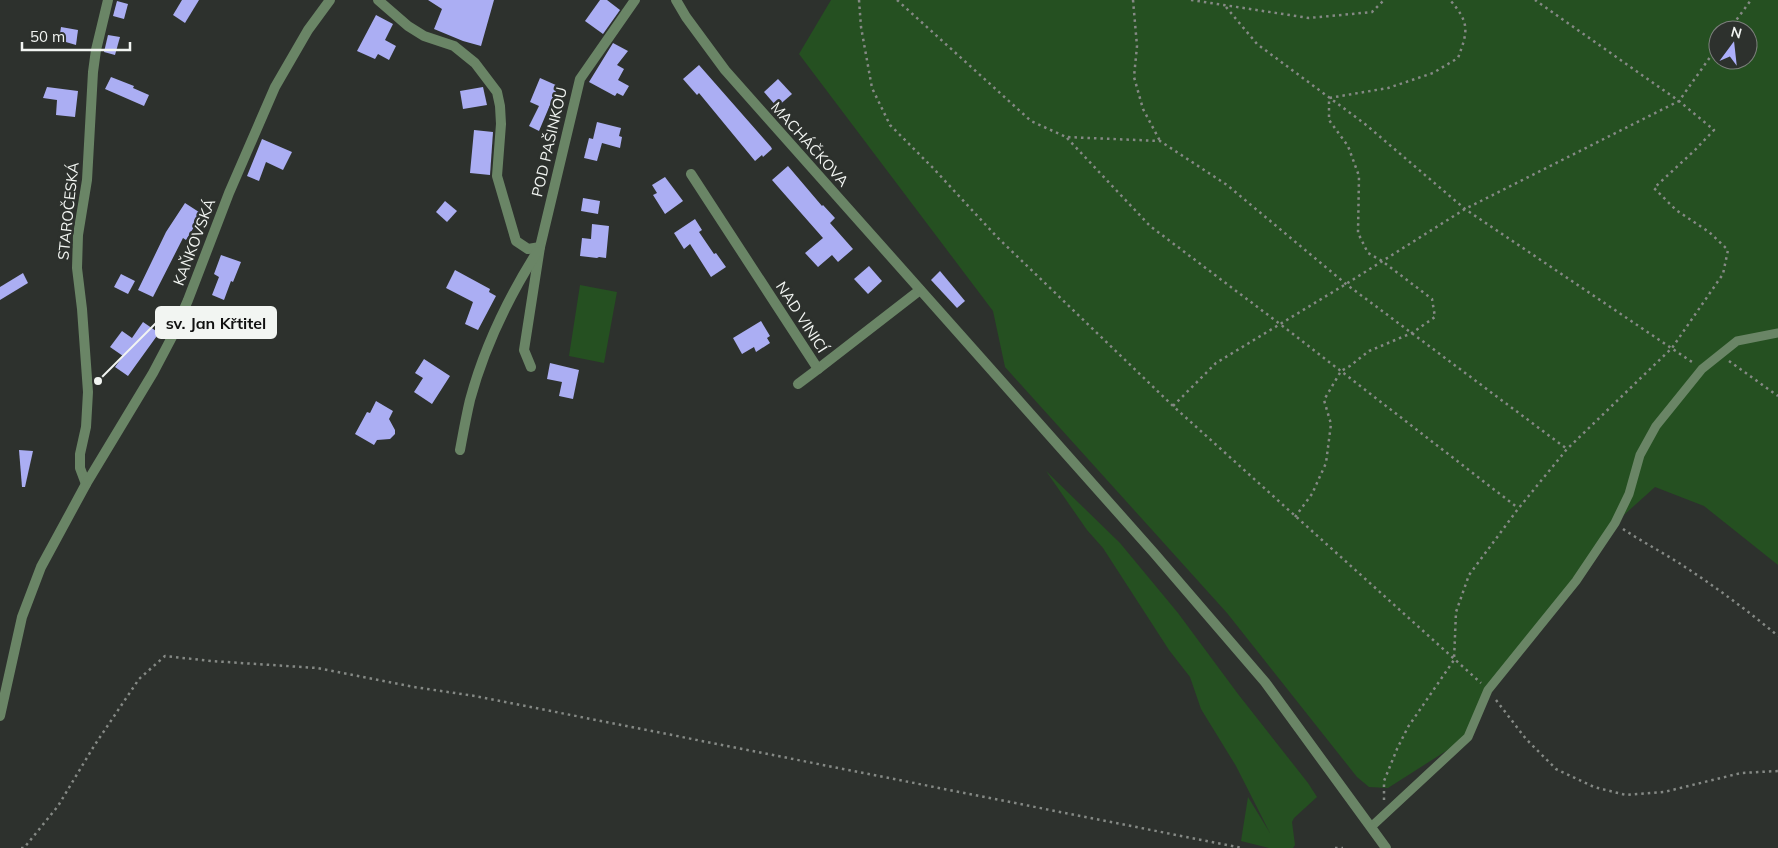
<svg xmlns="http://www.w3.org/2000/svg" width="1778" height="848" font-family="Mulish,sans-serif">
	<rect width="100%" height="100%" fill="#2d312d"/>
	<g fill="#255021" fill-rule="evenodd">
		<path d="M831,0h947v565l-74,-59 -49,-19 -40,36 -127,167 -20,47 -80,51 -19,-1 -12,-10 -130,-164 -222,-246 -12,-56 -194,-257zM1718,30h30v30h-30z"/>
		<path d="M580,285l37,7 -13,71 -35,-7z"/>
		<path d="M1046,471l74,72 58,70 60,81 70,89 9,14 -23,21 -2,4 3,23 -2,3h-24l-28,-7 7,-44 22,36 -34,-67 -35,-57 -11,-32 -21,-27 -66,-102 -16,-18z"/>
	</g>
	<g fill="#abaef3">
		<path d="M182,0h17l-14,23 -12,-8z"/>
		<path d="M428,0h66l-13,46 -18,-5 -29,-12 8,-20z"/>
		<path d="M600,0h7l13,10 -17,24 -18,-13z"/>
		<path d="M117,1l11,3 -4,15 -11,-3z"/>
		<path d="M376,15l17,9 -8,16 11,6 -7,14 -11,-6 -3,5 -18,-8z"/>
		<path d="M61,27l17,3 -2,15 -17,-5z"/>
		<path d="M108,35l12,2 -5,18 -11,-3z"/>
		<path d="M613,43l15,8 -11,14 7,4 -6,11 11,6 -6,10 -6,-3 -2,3 -2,-1 -24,-13z"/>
		<path d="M699,65l72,82 1,2 -9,8 -1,-2 -7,6 -56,-68 -2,2 -14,-16z"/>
		<path d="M111,77l23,9 -1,2 16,7 -5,11 -39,-17z"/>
		<path d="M540,78l18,8 -19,45 -10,-5 10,-20 -9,-4z"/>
		<path d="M778,79l14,15 -15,13 -13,-15z"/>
		<path d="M47,87l31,4 -3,26 -19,-2 1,-15 -14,-2z"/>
		<path d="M483,87l4,18 -24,4 -3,-18z"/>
		<path d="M597,122l24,6 -2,8 3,1 -2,11 -18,-5 -5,18 -13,-3 5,-20 4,1z"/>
		<path d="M474,130l19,2 -3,43 -20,-2z"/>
		<path d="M262,139l30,13 -9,18 -17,-8 -7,19 -12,-5z"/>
		<path d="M788,166l34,40 1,-1 12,13 -5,5 23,26 -15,13 -6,-7 -14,12 -13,-14 18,-15 -51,-58z"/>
		<path d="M665,177l18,24 -18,13 -12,-19 4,-2 -5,-8z"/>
		<path d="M583,198l17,3 -2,13 -17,-3z"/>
		<path d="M445,201l12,10 -10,11 -11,-10z"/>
		<path d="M185,203l17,11 -16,26 -3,-2 -30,59 -15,-7 28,-58z"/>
		<path d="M695,219l7,11 -3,2 15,22 2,-1 10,14 -15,10 -21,-33 -6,5 -10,-16z"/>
		<path d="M592,224l17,2 -3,32 -7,-1 -2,1 -17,-2 2,-18 9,1z"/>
		<path d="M221,255l20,7 -8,20 -2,-1 -7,19 -12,-5 7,-18 -5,-3z"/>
		<path d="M869,266l13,15 -14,13 -14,-15z"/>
		<path d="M455,270l35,19 -1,3 7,4 -18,34 -13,-6 8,-22 -27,-14z"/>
		<path d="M940,271l25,30 -8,7 -26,-28z"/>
		<path d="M23,273l5,10 -28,17v-13z"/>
		<path d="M121,274l14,7 -7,13 -14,-7z"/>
		<path d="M761,321l9,15 -3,2 3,5 -14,9 -2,-5 -12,7 -9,-16z"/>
		<path d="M143,322l16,11 -31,43 -13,-9 8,-11 -13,-9 12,-16 10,7z"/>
		<path d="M424,359l26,17 -18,28 -18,-12 9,-14 -8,-5z"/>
		<path d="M550,363l29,7 -6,29 -14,-3 3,-14 -15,-3z"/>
		<path d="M376,401l17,10 -4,8 6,11v4l-5,5 -13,1 -3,5 -19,-11 12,-22 3,1z"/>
		<path d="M19,450l14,1 -8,36h-3z"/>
	</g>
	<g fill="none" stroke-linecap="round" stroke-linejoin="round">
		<g stroke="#858985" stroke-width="2.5" stroke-dasharray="2.5 4" stroke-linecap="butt">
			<path d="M859,0l2,27 11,61 18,37 43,43 64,69 176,169 308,277"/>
			<path d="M897,0l134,121 35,16 94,4 67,44 119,99 221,165"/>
			<path d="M1133,0l4,46 -3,31 9,32 17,32"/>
			<path d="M1191,0l118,18 63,-6 12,-12"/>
			<path d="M1226,7l31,37 108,80 100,85 227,153"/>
			<path d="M1729,30l22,-30"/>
			<path d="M1067,138l83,88 130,98 238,184"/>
			<path d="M1729,361l49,35"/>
			<path d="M1173,406l43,-43 130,-79 119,-75 214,-108 39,-55"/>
			<path d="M1295,517l17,-23 14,-31 5,-39 -7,-24 17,-29 9,-5 19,-15 43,-18 23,-16 -3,-18 -50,-38 -14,-8 -10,-20 1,-57 -11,-30 -19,-26v-22l59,-10 45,-15 25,-15c10,-27 12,-35 -8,-58"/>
			<path d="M1623,529c18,12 37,22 56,34 34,22 68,47 99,73"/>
			<path d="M1496,700l30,39 30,30 38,18 32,8 38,-3 77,-19 37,-2"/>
			<path d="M1384,800v-19l13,-32 11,-22 46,-67 2,-48 13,-37 49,-66 49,-60 105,-101 51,-74 5,-24 -19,-18 -33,-22 -22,-22 41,-38 19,-20 -35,-29 -144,-101"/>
			<path d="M21,848h3l34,-42 36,-60 45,-67 26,-23 46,5 106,7 97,19 61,9 767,152"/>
			<path d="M1335,848h8"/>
		</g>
		<path stroke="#6a8566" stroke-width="9" d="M1371,827l97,-90 20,-47 88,-109 39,-58 14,-29 11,-39 16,-29 46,-57 35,-28 41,-8"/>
		<g stroke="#6a8566" stroke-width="10">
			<path d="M378,0l30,26 16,10 30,10 21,17 22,29 3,14 1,18 -4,52 19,65 12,8 12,-2"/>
			<path d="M691,174l127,195 102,-79"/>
			<path d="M531,367l-7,-17 16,-103 40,-168 55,-79"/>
			<path d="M798,384l20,-15"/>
			<path d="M460,450c3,-16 6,-33 10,-50 14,-52 38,-102 67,-148"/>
			<path d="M86,484l-6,-16v-14l6,-27 2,-35 -6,-83 -5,-41 1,-33 9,-55 6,-108 3,-22 12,-50"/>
		</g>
		<g stroke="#6a8566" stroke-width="10">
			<path d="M676,0l10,17 39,53 429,483 111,129 121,166"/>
			<path d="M0,716l22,-99 19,-50 45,-83 67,-111 19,-36 16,-37 41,-107 46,-106 33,-57 22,-30"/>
		</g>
	</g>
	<g text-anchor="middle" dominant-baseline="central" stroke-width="5" stroke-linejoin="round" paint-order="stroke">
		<g font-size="15" fill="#f2f5f2" stroke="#2d312d">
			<text transform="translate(549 142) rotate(-77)">POD PAŠINKOU</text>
			<text transform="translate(810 144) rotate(48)">MACHÁČKOVA</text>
			<text transform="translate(68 211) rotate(-84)">STAROČESKÁ</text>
			<text transform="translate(194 242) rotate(-69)">KAŇKOVSKÁ</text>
			<text transform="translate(802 317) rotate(57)">NAD VINICÍ</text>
		</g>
	</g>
	<path fill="none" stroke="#f2f5f2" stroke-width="2" d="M98 381L156 323"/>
	<circle fill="#f2f5f2" stroke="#2d312d" stroke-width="2" cx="98" cy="381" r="5"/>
	<rect fill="#f2f5f2" stroke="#f2f5f2" stroke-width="2" x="156" y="307" width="120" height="31" rx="5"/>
	<g font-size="16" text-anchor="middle" font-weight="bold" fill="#111">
		<text x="216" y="329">sv. Jan Křtitel</text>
	</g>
	<g transform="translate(1733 45) rotate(15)"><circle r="24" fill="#2d312d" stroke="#7c7f7c"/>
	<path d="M0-4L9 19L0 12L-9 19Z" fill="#adaffb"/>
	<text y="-8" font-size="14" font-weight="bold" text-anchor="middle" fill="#f2f5f2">N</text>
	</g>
	<path d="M22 42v8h108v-8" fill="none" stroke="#f2f5f2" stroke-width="2.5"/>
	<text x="30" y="42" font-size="15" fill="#f2f5f2" stroke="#2d312d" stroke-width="4" paint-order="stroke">50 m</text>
</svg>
